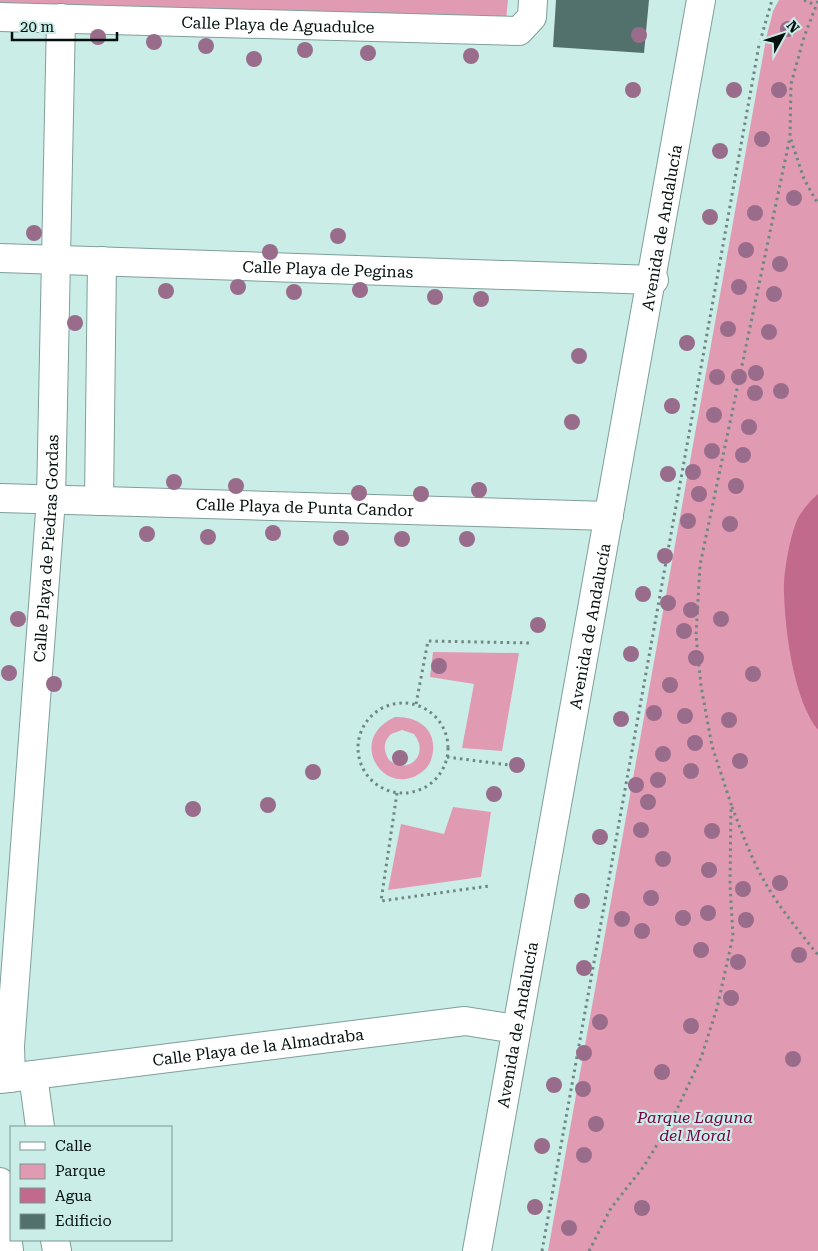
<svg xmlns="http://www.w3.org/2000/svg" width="818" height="1251" font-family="'Roboto Serif',serif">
	<rect width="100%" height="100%" fill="#caede8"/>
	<g fill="#e09bb3" fill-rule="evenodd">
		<path d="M0,0h508l-2,20 -506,-12z"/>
		<path d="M779,0h39v1251h-270l218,-1212 7,-28z"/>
		<path d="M433,652l86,1 -17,98 -40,-3 12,-64 -44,-7z"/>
		<path d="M395,717c26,-1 45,16 36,43 -2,6 -7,11 -12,14 -36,23 -73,-35 -24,-57zM402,730l12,4c16,20 -5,42 -25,26 -6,-10 -6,-18 2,-26z"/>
		<path d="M453,807l38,5 -10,65 -93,13 13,-66 43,10z"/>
	</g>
	<path fill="#c16a8b" d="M818,494v236c-24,-29 -33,-99 -34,-137 -1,-19 6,-58 14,-75 5,-9 13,-18 20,-24z"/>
	<path fill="#52716d" d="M556,0h93l-5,53 -91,-6z"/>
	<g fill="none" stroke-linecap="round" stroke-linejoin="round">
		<g stroke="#7e9f9a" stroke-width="30">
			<g id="street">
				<path id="s1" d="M0,17l519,14 13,-14 1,-17"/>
				<path id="s2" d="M0,258l654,22"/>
				<path id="s3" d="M0,498l609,18"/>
				<path d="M99,501l3,-240"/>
				<path d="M33,1075l7,52"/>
				<path id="s4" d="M11,1078l-1,-32 41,-547 10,-481"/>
				<path id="s5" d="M0,1079l465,-58 51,8"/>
				<path d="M0,1182l9,69"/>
				<path d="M55,1240l2,11"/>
			</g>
		</g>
		<g stroke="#7e9f9a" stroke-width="30">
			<g id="secondary">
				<path id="s6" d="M477,1251c73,-417 153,-833 224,-1251"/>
			</g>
		</g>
		<g stroke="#6e8783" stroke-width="3" stroke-dasharray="2.5 4" stroke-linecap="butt">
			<path d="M804,0l11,5"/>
			<path d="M818,1l-14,36 -13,47 -1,53 14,42 14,25"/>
			<circle cx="403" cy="748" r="45"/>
			<path d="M416,704l12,-63 102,2"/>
			<path d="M447,757l62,8"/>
			<path d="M397,793l-16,108 108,-15"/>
			<path d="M732,807c9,23 18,48 30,70 15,28 36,53 56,78"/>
			<path d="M542,1251l217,-1206 13,-45"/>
			<path d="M589,1251l22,-43 33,-42 27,-44 30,-64 16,-50 16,-72 -3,-51 1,-81 -19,-58 -11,-60 -5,-51 4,-70 90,-428"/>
		</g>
		<use href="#street" stroke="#fff" stroke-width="28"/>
		<use href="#secondary" stroke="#fff" stroke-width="28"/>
	</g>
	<g fill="#9a6c8b">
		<circle cx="788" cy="29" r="8"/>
		<circle cx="639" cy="35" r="8"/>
		<circle cx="98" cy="37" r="8"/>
		<circle cx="154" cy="42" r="8"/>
		<circle cx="206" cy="46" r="8"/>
		<circle cx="305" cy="50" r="8"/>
		<circle cx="368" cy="53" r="8"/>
		<circle cx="471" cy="56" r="8"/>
		<circle cx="254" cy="59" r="8"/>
		<circle cx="633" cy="90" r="8"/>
		<circle cx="734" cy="90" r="8"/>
		<circle cx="779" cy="90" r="8"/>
		<circle cx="762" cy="139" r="8"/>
		<circle cx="720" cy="151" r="8"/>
		<circle cx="794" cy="198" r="8"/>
		<circle cx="755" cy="213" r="8"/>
		<circle cx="710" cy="217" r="8"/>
		<circle cx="34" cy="233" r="8"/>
		<circle cx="338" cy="236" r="8"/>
		<circle cx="746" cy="250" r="8"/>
		<circle cx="270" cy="252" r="8"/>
		<circle cx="780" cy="264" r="8"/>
		<circle cx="238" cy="287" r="8"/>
		<circle cx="739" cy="287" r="8"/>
		<circle cx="360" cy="290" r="8"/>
		<circle cx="166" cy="291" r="8"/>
		<circle cx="294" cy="292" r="8"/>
		<circle cx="774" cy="294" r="8"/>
		<circle cx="435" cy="297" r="8"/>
		<circle cx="481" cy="299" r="8"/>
		<circle cx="75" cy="323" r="8"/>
		<circle cx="728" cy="329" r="8"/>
		<circle cx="769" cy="332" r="8"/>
		<circle cx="687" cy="343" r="8"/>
		<circle cx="579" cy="356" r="8"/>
		<circle cx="756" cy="373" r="8"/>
		<circle cx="717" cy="377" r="8"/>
		<circle cx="739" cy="377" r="8"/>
		<circle cx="781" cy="391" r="8"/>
		<circle cx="755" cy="393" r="8"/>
		<circle cx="672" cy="406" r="8"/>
		<circle cx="714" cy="415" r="8"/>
		<circle cx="572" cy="422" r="8"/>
		<circle cx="749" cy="427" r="8"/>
		<circle cx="712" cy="451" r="8"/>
		<circle cx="743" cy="455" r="8"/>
		<circle cx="693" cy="472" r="8"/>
		<circle cx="668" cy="474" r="8"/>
		<circle cx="174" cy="482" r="8"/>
		<circle cx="236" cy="486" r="8"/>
		<circle cx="736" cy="486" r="8"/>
		<circle cx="479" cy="490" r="8"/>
		<circle cx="359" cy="493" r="8"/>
		<circle cx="421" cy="494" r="8"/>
		<circle cx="699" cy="494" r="8"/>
		<circle cx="688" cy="521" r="8"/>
		<circle cx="730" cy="524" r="8"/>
		<circle cx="273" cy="533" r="8"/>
		<circle cx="147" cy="534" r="8"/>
		<circle cx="208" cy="537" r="8"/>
		<circle cx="341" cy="538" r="8"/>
		<circle cx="402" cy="539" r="8"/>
		<circle cx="467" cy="539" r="8"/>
		<circle cx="665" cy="556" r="8"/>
		<circle cx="643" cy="594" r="8"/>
		<circle cx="668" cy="603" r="8"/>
		<circle cx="691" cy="610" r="8"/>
		<circle cx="18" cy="619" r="8"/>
		<circle cx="721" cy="619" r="8"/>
		<circle cx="538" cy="625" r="8"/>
		<circle cx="684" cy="631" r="8"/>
		<circle cx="631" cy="654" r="8"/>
		<circle cx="696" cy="658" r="8"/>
		<circle cx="439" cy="666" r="8"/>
		<circle cx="9" cy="673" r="8"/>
		<circle cx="753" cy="674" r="8"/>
		<circle cx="54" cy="684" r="8"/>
		<circle cx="670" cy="685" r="8"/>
		<circle cx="654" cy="713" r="8"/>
		<circle cx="685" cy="716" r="8"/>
		<circle cx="621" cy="719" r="8"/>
		<circle cx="729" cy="720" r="8"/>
		<circle cx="695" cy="743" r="8"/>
		<circle cx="663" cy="754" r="8"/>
		<circle cx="400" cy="758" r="8"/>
		<circle cx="740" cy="761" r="8"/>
		<circle cx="517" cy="765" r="8"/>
		<circle cx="691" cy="771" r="8"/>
		<circle cx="313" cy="772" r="8"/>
		<circle cx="658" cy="780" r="8"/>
		<circle cx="636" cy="785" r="8"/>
		<circle cx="494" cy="794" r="8"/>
		<circle cx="648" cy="802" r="8"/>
		<circle cx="268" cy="805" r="8"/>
		<circle cx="193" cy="809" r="8"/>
		<circle cx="641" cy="830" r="8"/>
		<circle cx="712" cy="831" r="8"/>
		<circle cx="600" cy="837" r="8"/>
		<circle cx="663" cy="859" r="8"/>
		<circle cx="709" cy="870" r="8"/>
		<circle cx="780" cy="883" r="8"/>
		<circle cx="743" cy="889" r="8"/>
		<circle cx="651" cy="898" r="8"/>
		<circle cx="582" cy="901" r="8"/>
		<circle cx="708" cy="913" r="8"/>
		<circle cx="683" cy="918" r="8"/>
		<circle cx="622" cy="919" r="8"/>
		<circle cx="746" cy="920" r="8"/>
		<circle cx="642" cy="931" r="8"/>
		<circle cx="701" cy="950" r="8"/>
		<circle cx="799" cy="955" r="8"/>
		<circle cx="738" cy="962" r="8"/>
		<circle cx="584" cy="968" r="8"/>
		<circle cx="731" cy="998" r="8"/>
		<circle cx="600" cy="1022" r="8"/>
		<circle cx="691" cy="1026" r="8"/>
		<circle cx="584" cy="1053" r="8"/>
		<circle cx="793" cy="1059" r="8"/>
		<circle cx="662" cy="1072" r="8"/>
		<circle cx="554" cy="1085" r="8"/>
		<circle cx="583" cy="1089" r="8"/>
		<circle cx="596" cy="1124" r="8"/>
		<circle cx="542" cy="1146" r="8"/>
		<circle cx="584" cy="1155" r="8"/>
		<circle cx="535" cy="1207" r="8"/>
		<circle cx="642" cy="1208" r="8"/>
		<circle cx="569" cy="1228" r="8"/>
	</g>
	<g text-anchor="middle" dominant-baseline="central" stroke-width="4.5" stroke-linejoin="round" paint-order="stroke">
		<g font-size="16" fill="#04100e" stroke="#caede8">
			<text stroke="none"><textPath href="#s1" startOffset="278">Calle Playa de Aguadulce</textPath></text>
			<text stroke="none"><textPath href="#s6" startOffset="1040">Avenida de Andalucía</textPath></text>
			<text stroke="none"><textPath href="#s2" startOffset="328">Calle Playa de Peginas</textPath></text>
			<text stroke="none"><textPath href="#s3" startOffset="305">Calle Playa de Punta Candor</textPath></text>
			<text stroke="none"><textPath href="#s4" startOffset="531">Calle Playa de Piedras Gordas</textPath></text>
			<text stroke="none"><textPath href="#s6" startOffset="635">Avenida de Andalucía</textPath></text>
			<text stroke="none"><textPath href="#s6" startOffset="230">Avenida de Andalucía</textPath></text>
			<text stroke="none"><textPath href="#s5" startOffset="260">Calle Playa de la Almadraba</textPath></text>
		</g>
		<g font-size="16" font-style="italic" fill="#73023f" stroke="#caede8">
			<text x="695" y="1117">Parque Laguna<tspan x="695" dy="18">del Moral</tspan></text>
		</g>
	</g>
	<rect x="10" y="1126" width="162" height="115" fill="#caede8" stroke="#7b9591"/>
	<rect x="20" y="1142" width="25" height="8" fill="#ffffff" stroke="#7b9591"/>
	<text x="55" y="1151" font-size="15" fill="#04100e">Calle</text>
	<rect x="20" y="1164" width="25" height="15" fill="#e09bb3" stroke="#7b9591"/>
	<text x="55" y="1176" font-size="15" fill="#04100e">Parque</text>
	<rect x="20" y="1188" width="25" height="15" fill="#c16a8b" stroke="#7b9591"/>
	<text x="55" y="1201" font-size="15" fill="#04100e">Agua</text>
	<rect x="20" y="1214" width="25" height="15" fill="#52716d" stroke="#7b9591"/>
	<text x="55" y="1226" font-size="15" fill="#04100e">Edificio</text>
	<g transform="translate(783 35) rotate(50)" stroke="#caede8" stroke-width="4" paint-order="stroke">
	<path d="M0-4L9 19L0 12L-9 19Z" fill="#04100e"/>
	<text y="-8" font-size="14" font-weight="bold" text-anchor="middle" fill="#04100e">N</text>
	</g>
	<path d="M12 32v8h105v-8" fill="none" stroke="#04100e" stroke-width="2.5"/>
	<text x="20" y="32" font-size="15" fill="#04100e" stroke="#caede8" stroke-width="4" paint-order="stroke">20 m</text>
</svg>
